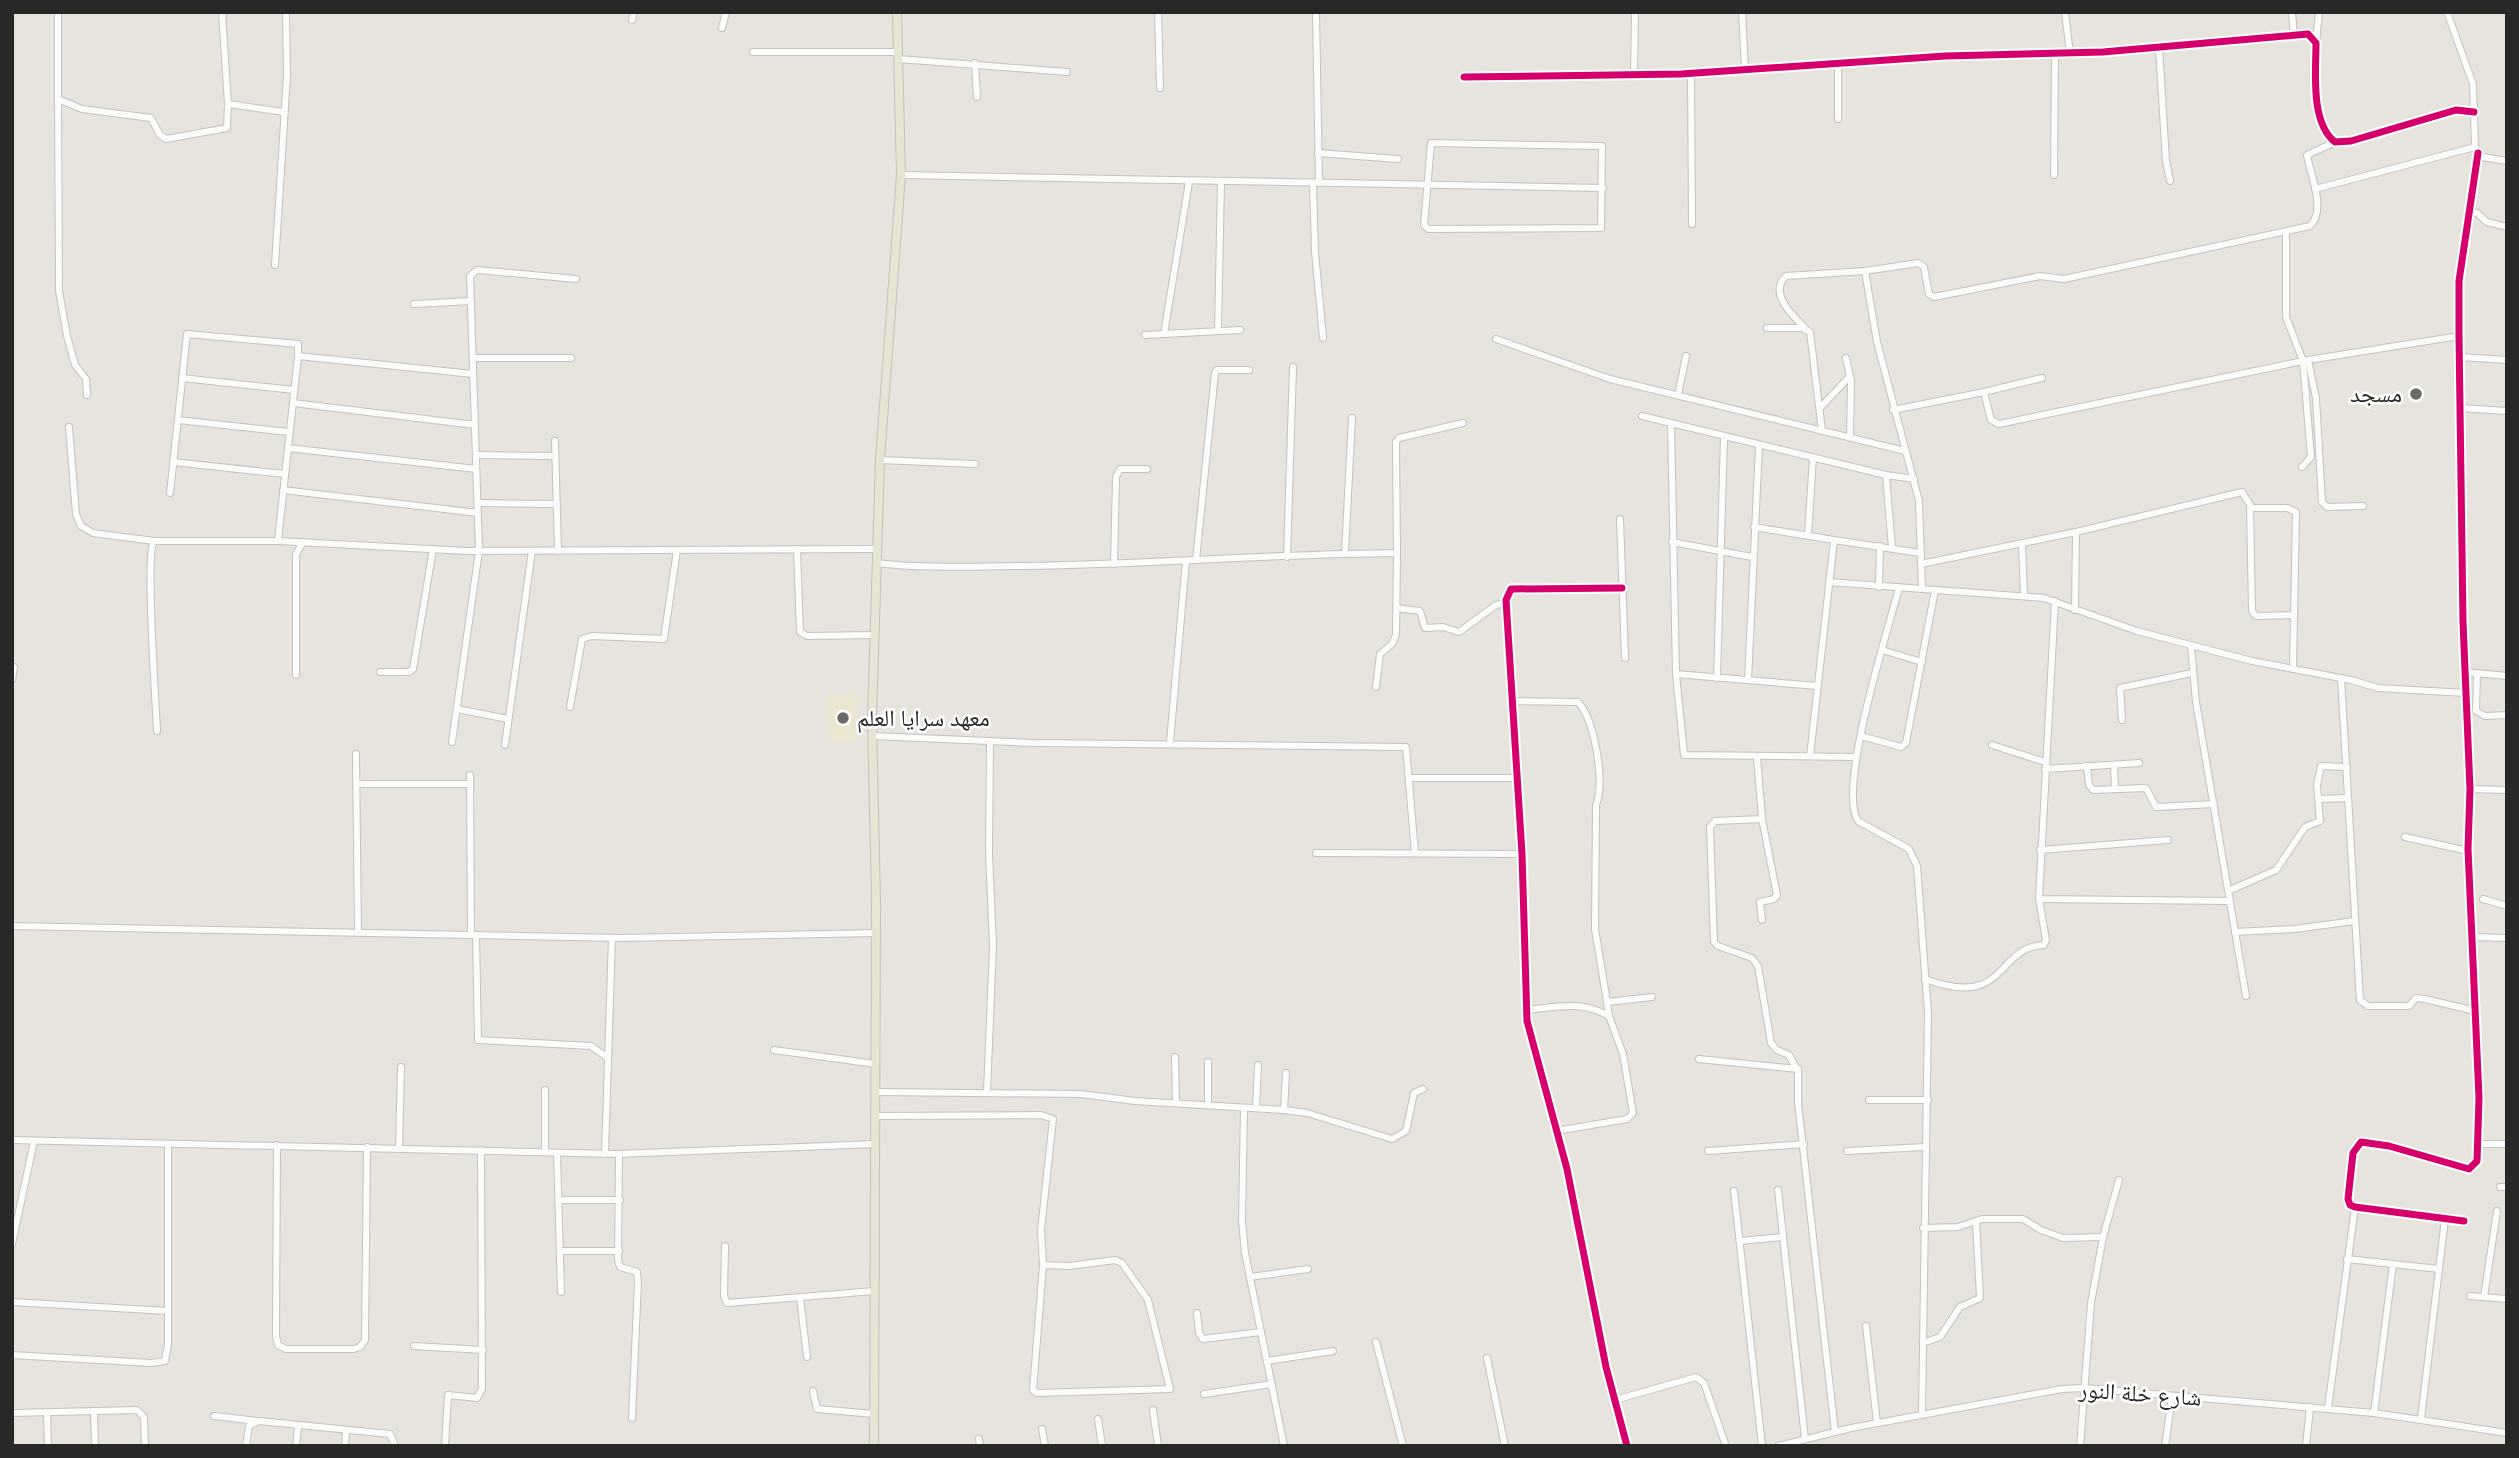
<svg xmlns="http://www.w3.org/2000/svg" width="2519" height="1458" font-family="'Nunito Sans','Noto Naskh Arabic',sans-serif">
	<rect width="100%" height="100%" fill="#e7e4dd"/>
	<path fill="#eae6d1" d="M857,694l2,46 -30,1 -1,-46z"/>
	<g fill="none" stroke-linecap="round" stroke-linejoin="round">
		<g stroke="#c4c3c3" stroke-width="8">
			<g id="minor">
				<path d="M58,12v87"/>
				<path d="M222,12l6,92 56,8"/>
				<path d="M1158,12l2,76"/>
				<path d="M1316,12l3,171"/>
				<path d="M1742,12l3,56"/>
				<path d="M2065,12l5,42"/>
				<path d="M2292,12l2,24"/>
				<path d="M2447,12l26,72 2,63 7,10 25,4"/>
				<path d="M632,20l2,-8"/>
				<path d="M722,28l4,-16"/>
				<path d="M2316,43l3,-31"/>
				<path d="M2159,48l7,113 4,20"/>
				<path d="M753,52h146"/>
				<path d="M899,59l168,13"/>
				<path d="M1838,62v57"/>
				<path d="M975,63l2,34"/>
				<path d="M1691,73l1,151"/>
				<path d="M1634,76l1,-64"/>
				<path d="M1464,77l217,-3 264,-18 158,-4 205,-18 8,9c0,28 -6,79 19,99l16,-1 105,-31 18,2"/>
				<path d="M1431,143l171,3 -1,82 -173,1 -4,-4z"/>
				<path d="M1318,153l80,6"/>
				<path d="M901,175l702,13"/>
				<path d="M2054,175l1,-121"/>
				<path d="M1313,183l2,69 8,86"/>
				<path d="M2315,189l160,-42"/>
				<path d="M2469,211l8,2 10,9 20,5"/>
				<path d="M2286,232v85l17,44 8,96 -9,10"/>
				<path d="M275,265l12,-190 -1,-63"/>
				<path d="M1865,271l12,71 42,159 3,87"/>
				<path d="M414,304l57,-3"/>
				<path d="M1767,328h35l8,4 12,99"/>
				<path d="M1805,328c-12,-12 -37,-35 -19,-52l79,-5 53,-8 6,4 5,27 5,3 106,-21 24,3 246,-53c17,-17 0,-51 -3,-71l28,-13"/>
				<path d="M1218,331l3,-149"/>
				<path d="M1164,334l25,-152"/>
				<path d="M1145,335l95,-5"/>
				<path d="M1496,339l114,40 295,72"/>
				<path d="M2459,357l48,3"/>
				<path d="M473,358h98"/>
				<path d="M1846,358l5,23 -1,56"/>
				<path d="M2308,360l8,38 6,104 5,5 36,-1"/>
				<path d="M182,378l112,12"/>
				<path d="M1984,392l58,-14"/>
				<path d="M87,395l-1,-16 -11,-14 -8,-29 -8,-45 -1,-192 24,10 69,9 9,17 6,4 61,-11 1,-24"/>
				<path d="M1678,395l8,-39"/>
				<path d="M293,403l182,22"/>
				<path d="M1820,408l30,-32"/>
				<path d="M2459,408l48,3"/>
				<path d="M1893,410l91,-18 7,28 8,4 309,-64 151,-24"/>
				<path d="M1642,416l244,59 6,73"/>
				<path d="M178,420l111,12"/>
				<path d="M1671,423l5,251 141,12"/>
				<path d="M69,427l7,87 5,12 12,7 61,8"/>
				<path d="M555,441l3,110"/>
				<path d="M288,448l188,21"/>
				<path d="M476,455l79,1"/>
				<path d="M880,460l95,4"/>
				<path d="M173,462l112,12"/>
				<path d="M1886,475l28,4"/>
				<path d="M283,490l195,23"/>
				<path d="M170,493l17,-159 111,10v12"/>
				<path d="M478,503l78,1"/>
				<path d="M2250,507l2,104 4,5 37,-1"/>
				<path d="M1620,519l5,139"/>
				<path d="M1754,527l80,13 -24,216"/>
				<path d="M1808,535l5,-77"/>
				<path d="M1834,540l86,13"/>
				<path d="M278,541l20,-185 175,18"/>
				<path d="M1672,542l80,15"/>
				<path d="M2022,544l2,52"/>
				<path d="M797,549l3,83 7,4 67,-1"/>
				<path d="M1345,552l7,-134"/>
				<path d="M1287,557l6,-190"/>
				<path d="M1196,560l19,-187 2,-3h32"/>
				<path d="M876,563c50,6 99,3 149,3 124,-2 248,-12 372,-13l-1,-111 3,-4 64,-15"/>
				<path d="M1114,564l2,-87 4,-8h27"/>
				<path d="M1921,564l155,-32 166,-40 10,16h35l9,4 -3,157"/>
				<path d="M1829,582l215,16 93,33 115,30 99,19 27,8 88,5"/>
				<path d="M1879,587l1,-41"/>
				<path d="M1622,588l-111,1 -5,11 16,254 5,167 40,148 39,198 21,79"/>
				<path d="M1899,588c-11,42 -62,200 -41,233l51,28 8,17 11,147 -6,402"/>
				<path d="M2055,601l-16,298 191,2"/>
				<path d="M1397,608l23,3 5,17 18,-1 16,5 37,-27 10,-2"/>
				<path d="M2075,610l1,-78"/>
				<path d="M2191,647l5,55 50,294"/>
				<path d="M1882,650l40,12"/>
				<path d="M380,672h29l4,-3 20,-120"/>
				<path d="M2464,672l43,4"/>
				<path d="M1676,674l8,81 171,2"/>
				<path d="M2477,674l-1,37 9,5 22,-1"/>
				<path d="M296,675v-121l7,-12"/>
				<path d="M1717,678l7,-240"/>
				<path d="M2341,678l19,322 8,6h41l7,-8 9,1 50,12"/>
				<path d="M12,680l2,-13"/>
				<path d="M1748,680l11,-234"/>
				<path d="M1376,687l4,-33 12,-10 4,-9 1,-82"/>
				<path d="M1512,701l66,1c17,19 27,79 18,103l-1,124 12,73 45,-5"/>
				<path d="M570,707l12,-68 10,-3 72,3 13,-89"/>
				<path d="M457,709l51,10"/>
				<path d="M2122,720l-2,-32 72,-15"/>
				<path d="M157,731c-1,-26 -12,-178 -3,-190h124l189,10 408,-2"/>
				<path d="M873,736l162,7 371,4 9,106"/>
				<path d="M1861,736l40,11 5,-4 29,-153"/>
				<path d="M452,742l27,-191 -9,-275 7,-6 99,9"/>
				<path d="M1170,742l16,-181"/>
				<path d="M505,745l27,-194"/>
				<path d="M1992,745l53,17"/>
				<path d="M356,754l2,178"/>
				<path d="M1757,757l5,62 -47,2 -5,6 4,115 4,4 34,12 6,8 13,77 6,7 12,5 7,13"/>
				<path d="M2114,765l1,24"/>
				<path d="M2087,766l2,19 4,5 53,-2 10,19 58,-3"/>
				<path d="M2045,769l94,-6"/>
				<path d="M470,775l1,160"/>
				<path d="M1411,778h106"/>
				<path d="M356,784h114"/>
				<path d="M2470,789l37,1"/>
				<path d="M2319,799l29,-1"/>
				<path d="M1762,819l15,76 -3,4 -14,3 2,18"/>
				<path d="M2405,837l63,14"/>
				<path d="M2040,850l128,-10"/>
				<path d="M1316,853l206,1"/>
				<path d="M2228,891l48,-21 29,-43 15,-6 -3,-36 4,-19 26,1"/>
				<path d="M2483,899l24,7"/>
				<path d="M12,926l609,12 255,-5"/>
				<path d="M2235,932l60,-3 59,-8"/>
				<path d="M476,935l2,105 113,6 17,12"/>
				<path d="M2472,937l35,1"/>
				<path d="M1925,979c83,31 70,-32 119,-34l2,-5 -7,-41"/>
				<path d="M1526,1010c31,-3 55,-10 83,6"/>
				<path d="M774,1050l102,14"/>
				<path d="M1175,1057l1,44"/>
				<path d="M1699,1059l99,10v34l37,329"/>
				<path d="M876,1092l205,2 54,7 149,9 23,3 85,26 14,-8 8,-38 9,-4"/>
				<path d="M987,1092l6,-147 -4,-91 1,-112"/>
				<path d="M1869,1100h59"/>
				<path d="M1208,1104v-42"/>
				<path d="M1244,1108l-2,113 3,32 39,193"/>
				<path d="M1256,1108l2,-43"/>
				<path d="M1284,1110l2,-37"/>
				<path d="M876,1116l165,-1 12,4 -12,111 2,35 -10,125 4,3 133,-4 -22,-89 -26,-37 -7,-3 -46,6 -26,-1"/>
				<path d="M1556,1131l71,-12 6,-6 -10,-59 -14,-38 -2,-14"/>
				<path d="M12,1140l605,14 259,-10"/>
				<path d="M2479,1144h28"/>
				<path d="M277,1145l-1,191 2,9 8,4h68l6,-2 5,-7 2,-193"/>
				<path d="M399,1148l2,-81"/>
				<path d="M1708,1151l96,-7"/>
				<path d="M1847,1151l78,-4"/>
				<path d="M545,1152v-62"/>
				<path d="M557,1153l4,139"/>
				<path d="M605,1154l7,-216"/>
				<path d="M619,1154l-1,106 2,7 17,5 1,10 -6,136"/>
				<path d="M2500,1187h7"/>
				<path d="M1778,1190l27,249"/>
				<path d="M1734,1191l28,255"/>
				<path d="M558,1200h62"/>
				<path d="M2464,1221l-109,-14 -5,-2 -2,-6 5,-46 8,-11 28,4 80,23 8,-8 2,-63 -11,-249 2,-60 -7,-167 -4,-286v-55l19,-128"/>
				<path d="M1923,1228l35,-1 24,-8h41l18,11 22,8 40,-1"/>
				<path d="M1740,1241l43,-4"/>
				<path d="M12,1244l22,-103"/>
				<path d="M725,1246l-1,50 3,7 147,-12"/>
				<path d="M560,1251h59"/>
				<path d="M2347,1259l92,10"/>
				<path d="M1250,1277l58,-8"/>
				<path d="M2470,1296l37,3"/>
				<path d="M2484,1297l13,-86"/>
				<path d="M800,1298l7,59"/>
				<path d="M12,1302l156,9"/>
				<path d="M1197,1313l2,20 4,6 58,-7"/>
				<path d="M1866,1326l11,97"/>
				<path d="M1376,1342l27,104"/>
				<path d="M1923,1343l17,-6 20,-30 20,-9 -4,-77"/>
				<path d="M414,1346l69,4"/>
				<path d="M12,1355l139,8 14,-2 3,-17v-200"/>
				<path d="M1487,1358l18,88"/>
				<path d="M1267,1361l66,-10"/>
				<path d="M813,1391l4,18 57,5"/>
				<path d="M1204,1394l68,-10"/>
				<path d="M1615,1400l81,-23 8,6 22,63"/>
				<path d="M2328,1408l27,-201"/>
				<path d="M1153,1410l5,36"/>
				<path d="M94,1411l1,35"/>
				<path d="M12,1413l125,-3 7,7 1,29"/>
				<path d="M47,1413l1,33"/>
				<path d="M2374,1413l19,-149"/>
				<path d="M214,1416l43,5"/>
				<path d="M1098,1419l4,27"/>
				<path d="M2421,1419l24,-200"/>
				<path d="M1042,1429l3,17"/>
				<path d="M979,1439l1,7"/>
				<path d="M246,1446l3,-20 10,-5 131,13 5,12"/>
				<path d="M296,1446l2,-19"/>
				<path d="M345,1446l1,-15"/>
				<path d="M445,1446l3,-51 29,3 5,-9 -1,-239"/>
				<path d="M1778,1446l73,-18 211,-39 22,-1 290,25 133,20"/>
				<path d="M2080,1446l11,-143 12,-66 16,-57"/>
				<path d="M2165,1446l7,-49"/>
				<path d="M2306,1446l4,-39"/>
			</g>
		</g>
		<g stroke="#c3c2c0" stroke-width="10">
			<path id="major" d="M874,1446l2,-544 -4,-184 8,-258 21,-285 -4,-163"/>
		</g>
		<use href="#minor" stroke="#fbfbfa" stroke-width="6"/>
		<use href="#major" stroke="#e6e4d2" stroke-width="8"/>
		<g stroke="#fff" stroke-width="11">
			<g id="cycleway">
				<path d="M1464,77l217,-3 264,-18 158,-4 205,-18 8,9c0,28 -6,79 19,99l16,-1 105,-31 18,2"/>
				<path d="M1622,588l-111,1 -5,11 16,254 5,167 40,148 39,198 21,79"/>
				<path d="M2464,1221l-109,-14 -5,-2 -2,-6 5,-46 8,-11 28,4 80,23 8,-8 2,-63 -11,-249 2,-60 -7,-167 -4,-286v-55l19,-128"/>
			</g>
		</g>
		<use href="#cycleway" stroke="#d6006c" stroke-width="7"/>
	</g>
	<g fill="#6b6a67" stroke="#fff" stroke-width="2.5">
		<circle cx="2416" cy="394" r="7"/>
		<circle cx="843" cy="718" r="7"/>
	</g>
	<g text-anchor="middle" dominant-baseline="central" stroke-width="5" stroke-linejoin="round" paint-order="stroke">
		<g font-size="23" fill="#282828" stroke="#fff" text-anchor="end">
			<text x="2402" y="394">مسجد</text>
			<text x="857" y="718" text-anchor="start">معهد سرايا العلم</text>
		</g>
		<g font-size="23" fill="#282828" stroke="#fff">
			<text transform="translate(2140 1394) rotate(4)">شارع خلة النور</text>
		</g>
	</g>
	<rect width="2519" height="1458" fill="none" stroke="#282828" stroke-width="28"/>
</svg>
